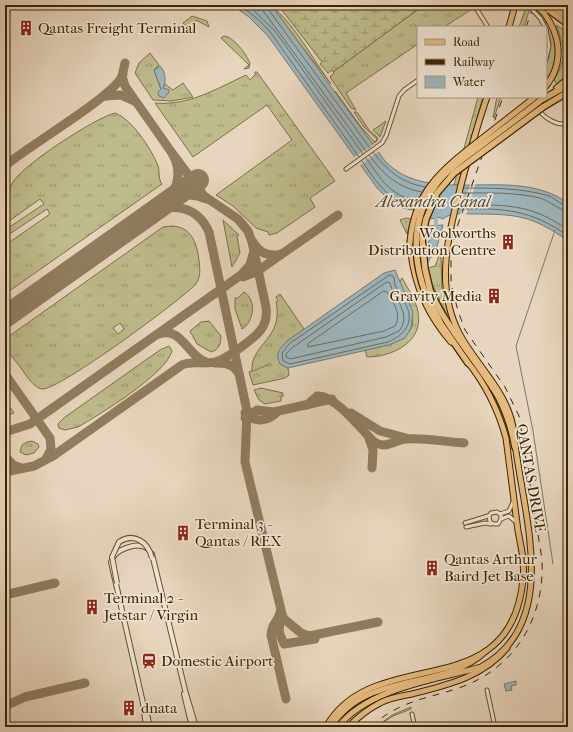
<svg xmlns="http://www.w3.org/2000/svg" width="573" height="732" font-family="'IM FELL French Canon',serif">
	<defs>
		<pattern id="grass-tufts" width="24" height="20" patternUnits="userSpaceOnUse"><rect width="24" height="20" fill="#bebb8c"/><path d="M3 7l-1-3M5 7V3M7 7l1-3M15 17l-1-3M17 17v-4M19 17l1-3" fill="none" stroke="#9b9870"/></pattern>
		<pattern id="wetland-marsh" width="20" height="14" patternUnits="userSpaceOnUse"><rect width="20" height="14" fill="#bebb8c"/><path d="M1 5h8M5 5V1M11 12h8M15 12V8" fill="none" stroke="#9b9870"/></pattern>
		<pattern id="garden-dots" width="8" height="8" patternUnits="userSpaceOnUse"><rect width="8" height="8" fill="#bebb8c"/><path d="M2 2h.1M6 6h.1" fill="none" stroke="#9b9870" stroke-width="1.8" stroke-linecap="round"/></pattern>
	</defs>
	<rect width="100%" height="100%" fill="#e7d5bd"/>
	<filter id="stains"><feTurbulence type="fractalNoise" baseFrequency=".005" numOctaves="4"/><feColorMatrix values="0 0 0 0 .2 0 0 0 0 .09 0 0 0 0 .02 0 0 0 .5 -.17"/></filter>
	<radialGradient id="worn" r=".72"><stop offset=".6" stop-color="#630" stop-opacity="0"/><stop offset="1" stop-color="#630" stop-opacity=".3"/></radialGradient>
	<g fill="url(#grass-tufts)" stroke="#7c7046" fill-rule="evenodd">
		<path d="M270,5c22,15 44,56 61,79z"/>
		<path d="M424,5h45l3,4 -28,18h-26v17l-72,49 10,17 -5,-2 -21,-31 4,-4 -1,-1z"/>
		<path d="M527,5h4l-7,22h-5z"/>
		<path d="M192,16l15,5 2,6 -13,-7 -2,8 -2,-1 -4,3 -5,-7z"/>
		<path d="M545,20c14,19 13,41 1,61v-16l3,-8 2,-14z"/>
		<path d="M556,25l12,8v45l-10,8 -4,-6c13,-22 11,-31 2,-55z"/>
		<path d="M224,36c10,1 22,18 26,27l-1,5 -5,1 5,-4 -28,-27z"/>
		<path d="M150,53l9,12 -5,5 10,28 5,-6 -6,-4 2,-4 8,6 10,-7 10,14 -21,4 -19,-1 -18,-27 4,-10z"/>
		<path d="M255,72h2l78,109 -25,17 5,9 -38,26 -8,2 -1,-3 -12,-4 -23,-22 -17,-11 76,-55 -25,-35 -74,52 -38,-54c34,3 61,-14 91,-28l4,5 5,-5z"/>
		<path d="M335,91l27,37 13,14 2,-3 -13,-12 -10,-15h3l12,18 9,8 -1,3 -5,3z"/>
		<path d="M478,97h5l-25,87 -4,1z"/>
		<path d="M497,97h4l-7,21 -1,-1z"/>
		<path d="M115,113c17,6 37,37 43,53 2,7 0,13 4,18l-157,110v-52l2,2 43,-30 -3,-5 -36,24 -3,-5 36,-24 -4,-5 -35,25c0,-16 0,-28 8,-42 11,-18 82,-64 102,-69z"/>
		<path d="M386,121l-6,16 -7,-7z"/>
		<path d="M223,220l16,15 -2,1 3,17 -8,14z"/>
		<path d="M171,226c20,0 26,17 28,34 1,8 2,17 -3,24 -15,16 -138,107 -154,105 -8,-1 -17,-15 -21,-21 -7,-9 -16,-18 -16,-29l158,-112zM120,323l4,6 -6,5 -5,-6z"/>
		<path d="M439,256l2,2 1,32 7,24 -2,1 -15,-31 -4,-16 7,-2z"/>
		<path d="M402,278c6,11 14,22 16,34 6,30 -26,45 -51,45l-2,-7c49,-10 60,-21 34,-67z"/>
		<path d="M244,292c13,8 10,30 -2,37l-7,-20v-11h3z"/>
		<path d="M280,294l24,35 -17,12 -7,23 8,4 1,7 -4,3 -32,7 -4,-13 3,-1c-2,-27 32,-32 24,-69l2,-1 -2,-4z"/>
		<path d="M209,321l12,15c0,7 -2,14 -10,16l-14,-8 -7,-13 11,-9z"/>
		<path d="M169,346l3,5c-6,23 -73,64 -94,76l-13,3 -6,-2 -1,-4 7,-7 95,-67z"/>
		<path d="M261,388l22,5v3l-2,1v4l-16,3 -6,-4 -5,-10z"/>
		<path d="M5,400l9,13 -9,3z"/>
		<path d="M27,442l5,-1 6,3 1,3 -5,6 -8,2 -6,-3 2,-7z"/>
		<path d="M411,707v2l-18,7 -17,11 16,-12z"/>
	</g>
	<path fill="url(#wetland-marsh)" stroke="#7c7046" d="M278,5h146l-91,67 -1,-2 -4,3 -8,-9 2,-2z"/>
	<path fill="url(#garden-dots)" stroke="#7c7046" d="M406,218l5,1 -4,15 -7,-14z"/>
	<g fill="#9db5bc" stroke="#757b71">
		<path d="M232,5h38l5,5 110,151c46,48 127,2 183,42v38c-36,-26 -53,-27 -96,-27 -10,0 -21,-2 -29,5l-5,-2 -7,2 -14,-8 -14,-3 -11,-5 -15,-15 -109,-152 -19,-19z"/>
		<path d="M160,66c5,5 7,15 3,22l6,2v2l-5,6 -5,-2 -1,-4 3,-3 -7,-19z"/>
		<path d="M443,225l-7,25 -9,13c-2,-12 5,-24 2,-37z"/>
		<path d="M395,270l18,42 -2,16 -6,10 -16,7 -101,23 -8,-4c-5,-10 -1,-15 7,-23l97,-68z"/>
		<path d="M516,681v4l-5,1 1,4 -6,1 -2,-7z"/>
	</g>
	<g fill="#e7d5bd">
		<path d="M374,144l5,7 -20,15 -6,-8z"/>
		<path d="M471,182h2l-10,33h-3z"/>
		<path d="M474,182h2l-10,33h-3z"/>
	</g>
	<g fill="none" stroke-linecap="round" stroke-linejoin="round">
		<g stroke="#6c6c5e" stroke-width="1">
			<path d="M240,5l21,17 10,11 88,124"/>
			<path d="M248,5l27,26 88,123"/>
			<path d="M262,5l2,7 102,139"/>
			<path d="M268,5v4l102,139"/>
			<path d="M373,152c14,19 29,31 52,35"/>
			<path d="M369,155c14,19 29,33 53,37"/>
			<path d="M366,158c15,21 24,38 51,43"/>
			<path d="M362,161c15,22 25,39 53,45"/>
			<path d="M464,188c27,0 55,0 82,7 8,2 14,10 22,11"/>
			<path d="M463,193c25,0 52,-1 77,5 10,3 18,12 28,13"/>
			<path d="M460,204c45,2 69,-2 108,26"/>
			<path d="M459,209c43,-1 72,0 109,27"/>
			<path d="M390,275l3,1c2,3 1,5 2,9 3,7 8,13 11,20 9,18 -2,30 -18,37l-98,22 -7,-3 -1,-8 7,-9z"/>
			<path d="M387,282l3,1c3,15 23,31 9,48l-13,6 -96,22 -4,-2v-3l6,-6z"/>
			<path d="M384,291l3,1c6,10 15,22 8,34l-11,5 -76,16v-3z"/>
		</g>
		<g stroke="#757b71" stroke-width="1">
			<path d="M253,371l17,-7"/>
			<path d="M553,564l-20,-133 -17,-85 39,-116"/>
		</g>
		<path stroke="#9db5bc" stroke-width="3.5" d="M436,229v-14"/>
		<g stroke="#907c5f" stroke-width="9">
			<path d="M125,63l-3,13 3,10 47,67c12,21 5,41 -13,55"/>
			<path d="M105,96l16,-1 13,6"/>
			<path d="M5,166c21,-19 112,-71 118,-92"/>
			<path d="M167,203c12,-9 26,-10 39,-4"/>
			<path d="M146,217c23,-16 51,-12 63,15l38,179 -2,51 38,156 18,15 8,3 69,-14"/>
			<path d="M253,242c6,11 16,15 28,12"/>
			<path d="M243,277l13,-5 82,-57"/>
			<path d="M159,334c23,-8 28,22 47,28"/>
			<path d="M215,363c10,0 19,1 24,11"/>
			<path d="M5,374l45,64 1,11 -5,10"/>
			<path d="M307,405l10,-9c17,-2 45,34 56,45 12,9 19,0 32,-2 19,-2 40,3 59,4"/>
			<path d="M245,413c10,10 24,9 33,-2"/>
			<path d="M351,413l29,18 26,7"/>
			<path d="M245,418l12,-8 17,2 58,-13"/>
			<path d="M5,432l25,-8 211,-149 9,-10 3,-11"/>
			<path d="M369,438l4,12 -1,18"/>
			<path d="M5,456l8,9 8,3"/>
			<path d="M5,472l29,-6 19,-10 129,-91c10,-5 22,0 33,-3 10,-2 42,-25 47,-34 4,-6 5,-13 4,-21l-14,-65 -4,-11 -10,-12 -34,-23 -32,-43"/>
			<path d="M5,595l50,-12"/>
			<path d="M280,612c-2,11 -8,9 -9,23l15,64"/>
			<path d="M281,615l-2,17 5,12 31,-5"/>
			<path d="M5,706l20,-9 60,-14"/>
		</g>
		<path stroke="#907c5f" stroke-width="22" d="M5,317l193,-137"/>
		<g stroke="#655030" stroke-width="5">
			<g id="minor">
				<path d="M474,5l14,22"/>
				<path d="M540,18l5,9"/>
				<path d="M546,29l3,17 -3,13"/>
				<path d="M539,110c5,8 20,17 29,13"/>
				<path d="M346,169l36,-26 4,-7 13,-40 5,-6 14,-10"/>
				<path d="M500,514l9,-3 4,-9"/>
				<path d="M501,519v-4l-4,-3 -6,1 -2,3 1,6 4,2h4l3,-5 8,-3 6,5"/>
				<path d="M465,523l23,-7"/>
				<path d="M466,527l19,-4 6,1"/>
				<path d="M487,690l8,37"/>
				<path d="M412,714l3,13"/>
			</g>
		</g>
		<g stroke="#655030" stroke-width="6">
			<g id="tertiary">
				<path d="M152,554l33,136 11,37"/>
				<path d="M184,694l8,33"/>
				<path d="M146,710l4,17"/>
				<path d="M146,727l-3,-24 -32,-141c3,-13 27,-21 37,-13"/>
			</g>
		</g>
		<g stroke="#3a2401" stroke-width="7">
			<g id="primary">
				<path d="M331,727c35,-57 112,-35 155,-76"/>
				<path d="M348,727c9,-9 20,-18 32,-24 9,-5 21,-7 32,-9 35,-9 71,-17 95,-46"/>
			</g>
		</g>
		<g stroke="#3a2401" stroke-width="7">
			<g id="trunk">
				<path d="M544,13c17,23 20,50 2,73"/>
				<path d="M509,27l6,-22"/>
				<path d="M487,97c-10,29 -18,58 -26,88 -12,49 -27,99 -2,148 18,34 50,59 55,100"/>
				<path d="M410,242c2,38 16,71 41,100"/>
				<path d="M326,727c48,-85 185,-18 197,-148 2,-16 -2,-33 -5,-48 -4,-31 -8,-62 -12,-93 -8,-29 -21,-55 -40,-78"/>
				<path d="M338,727c30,-39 97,-47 143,-60 81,-44 42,-153 34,-224"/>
			</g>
		</g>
		<g stroke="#3a2401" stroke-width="8">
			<g id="motorway">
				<path d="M542,5l26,19"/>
				<path d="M551,5l17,12"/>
				<path d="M557,88l11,-9"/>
				<path d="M541,100l27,-15"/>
				<path d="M543,107l25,-15"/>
				<path d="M430,290c17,40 48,71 69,108 8,16 13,32 16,49"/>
				<path d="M425,292l16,32 27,39"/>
			</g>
		</g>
		<use href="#minor" stroke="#efe4d4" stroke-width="3"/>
		<use href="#tertiary" stroke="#efe4d4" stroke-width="4"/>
		<use href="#primary" stroke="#e4ba7e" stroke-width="5"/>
		<use href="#trunk" stroke="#e4ba7e" stroke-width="5"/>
		<use href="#motorway" stroke="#e4ba7e" stroke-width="5.5"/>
		<g stroke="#3a2401" stroke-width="1" stroke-dasharray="7 7" stroke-linecap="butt">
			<path d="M526,27l8,-22"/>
			<path d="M371,727c27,-26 55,-28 88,-39 57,-20 86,-71 83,-129l-23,-143 -14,-29 -40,-57 -7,-19 -7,-27v-26l5,-28 47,-133"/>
		</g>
		<g stroke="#655030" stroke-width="5" stroke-linecap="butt">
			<path id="minor-bridge" d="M528,5l12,13"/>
		</g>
		<g stroke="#655030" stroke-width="6" stroke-linecap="butt">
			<path id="tertiary-bridge" d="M117,583l-5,-26 7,-15c15,-10 29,0 33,16"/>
		</g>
		<g stroke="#3a2401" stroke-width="7" stroke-linecap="butt">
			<g id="trunk-bridge">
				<path d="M535,5l9,8"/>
				<path d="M410,242c4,-51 33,-73 70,-102 18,-14 37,-29 55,-43"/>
			</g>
		</g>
		<g stroke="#3a2401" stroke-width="8" stroke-linecap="butt">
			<g id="motorway-bridge">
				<path d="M430,290l-5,-21 -3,-31 4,-19 11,-26 17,-20 89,-66"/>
				<path d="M425,292c-15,-42 -12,-84 19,-117 12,-12 26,-21 39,-31 19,-14 39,-29 58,-44"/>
			</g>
		</g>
		<use href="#minor-bridge" stroke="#efe4d4" stroke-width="3"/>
		<use href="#tertiary-bridge" stroke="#efe4d4" stroke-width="4"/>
		<use href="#trunk-bridge" stroke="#e4ba7e" stroke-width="5"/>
		<use href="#motorway-bridge" stroke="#e4ba7e" stroke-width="5.5"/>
	</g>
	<defs>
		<g id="building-bare" transform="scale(1.2)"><path d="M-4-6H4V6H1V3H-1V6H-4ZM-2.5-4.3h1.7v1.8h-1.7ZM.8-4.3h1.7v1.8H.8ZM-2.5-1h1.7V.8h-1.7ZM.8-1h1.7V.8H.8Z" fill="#8f2418" stroke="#efe4d4" stroke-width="2.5" paint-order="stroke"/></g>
		<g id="station-bare" transform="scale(1.2)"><path d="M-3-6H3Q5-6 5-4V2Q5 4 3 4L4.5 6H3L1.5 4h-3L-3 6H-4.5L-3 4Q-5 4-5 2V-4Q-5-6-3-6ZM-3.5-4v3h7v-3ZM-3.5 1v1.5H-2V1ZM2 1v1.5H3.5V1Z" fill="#8f2418" stroke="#efe4d4" stroke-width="2.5" paint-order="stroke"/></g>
	</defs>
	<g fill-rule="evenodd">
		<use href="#building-bare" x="26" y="28"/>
		<use href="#building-bare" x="508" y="242"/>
		<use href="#building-bare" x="494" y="296"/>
		<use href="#building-bare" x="183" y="533"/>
		<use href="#building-bare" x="432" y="568"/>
		<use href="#building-bare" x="92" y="607"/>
		<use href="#station-bare" x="149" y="661"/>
		<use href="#building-bare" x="129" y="708"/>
	</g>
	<g text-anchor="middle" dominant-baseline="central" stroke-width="3.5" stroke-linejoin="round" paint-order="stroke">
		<g font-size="15" fill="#3a2401" stroke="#efe4d4" text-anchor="start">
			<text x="38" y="28">Qantas Freight Terminal</text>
			<text x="496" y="233" text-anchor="end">Woolworths<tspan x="496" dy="17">Distribution Centre</tspan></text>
			<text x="482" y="296" text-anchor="end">Gravity Media</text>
			<text x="195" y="524">Terminal 3 -<tspan x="195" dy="17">Qantas / REX</tspan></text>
			<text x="444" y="559">Qantas Arthur<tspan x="444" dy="17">Baird Jet Base</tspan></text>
			<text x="104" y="598">Terminal 2 -<tspan x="104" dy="17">Jetstar / Virgin</tspan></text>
			<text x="161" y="661">Domestic Airport</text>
			<text x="141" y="708">dnata</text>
		</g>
		<g font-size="15" fill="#3a2401" stroke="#efe4d4">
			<text transform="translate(531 478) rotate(80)">QANTAS DRIVE</text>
		</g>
		<g font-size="16" font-style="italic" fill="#534830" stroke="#efe4d4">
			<text x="433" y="201">Alexandra Canal</text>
		</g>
	</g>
	<rect width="573" height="732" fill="none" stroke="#e7d5bd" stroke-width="20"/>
	<rect x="6" y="6" width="561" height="720" fill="none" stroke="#3a2401" stroke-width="2"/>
	<rect x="10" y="10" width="553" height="712" fill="none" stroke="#3a2401"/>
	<rect x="417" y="26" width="130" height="72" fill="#efe4d4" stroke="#a79780"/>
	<rect x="425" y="39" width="20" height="6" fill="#e4ba7e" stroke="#a79780"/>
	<text x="453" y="46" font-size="12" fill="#3a2401">Road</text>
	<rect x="425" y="59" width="20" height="6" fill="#3a2401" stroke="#a79780"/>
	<text x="453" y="66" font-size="12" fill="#3a2401">Railway</text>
	<rect x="425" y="76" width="20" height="12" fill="#9db5bc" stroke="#a79780"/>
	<text x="453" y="86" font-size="12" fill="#3a2401">Water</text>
	<rect width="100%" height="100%" filter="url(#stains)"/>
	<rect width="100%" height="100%" fill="url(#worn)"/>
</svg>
